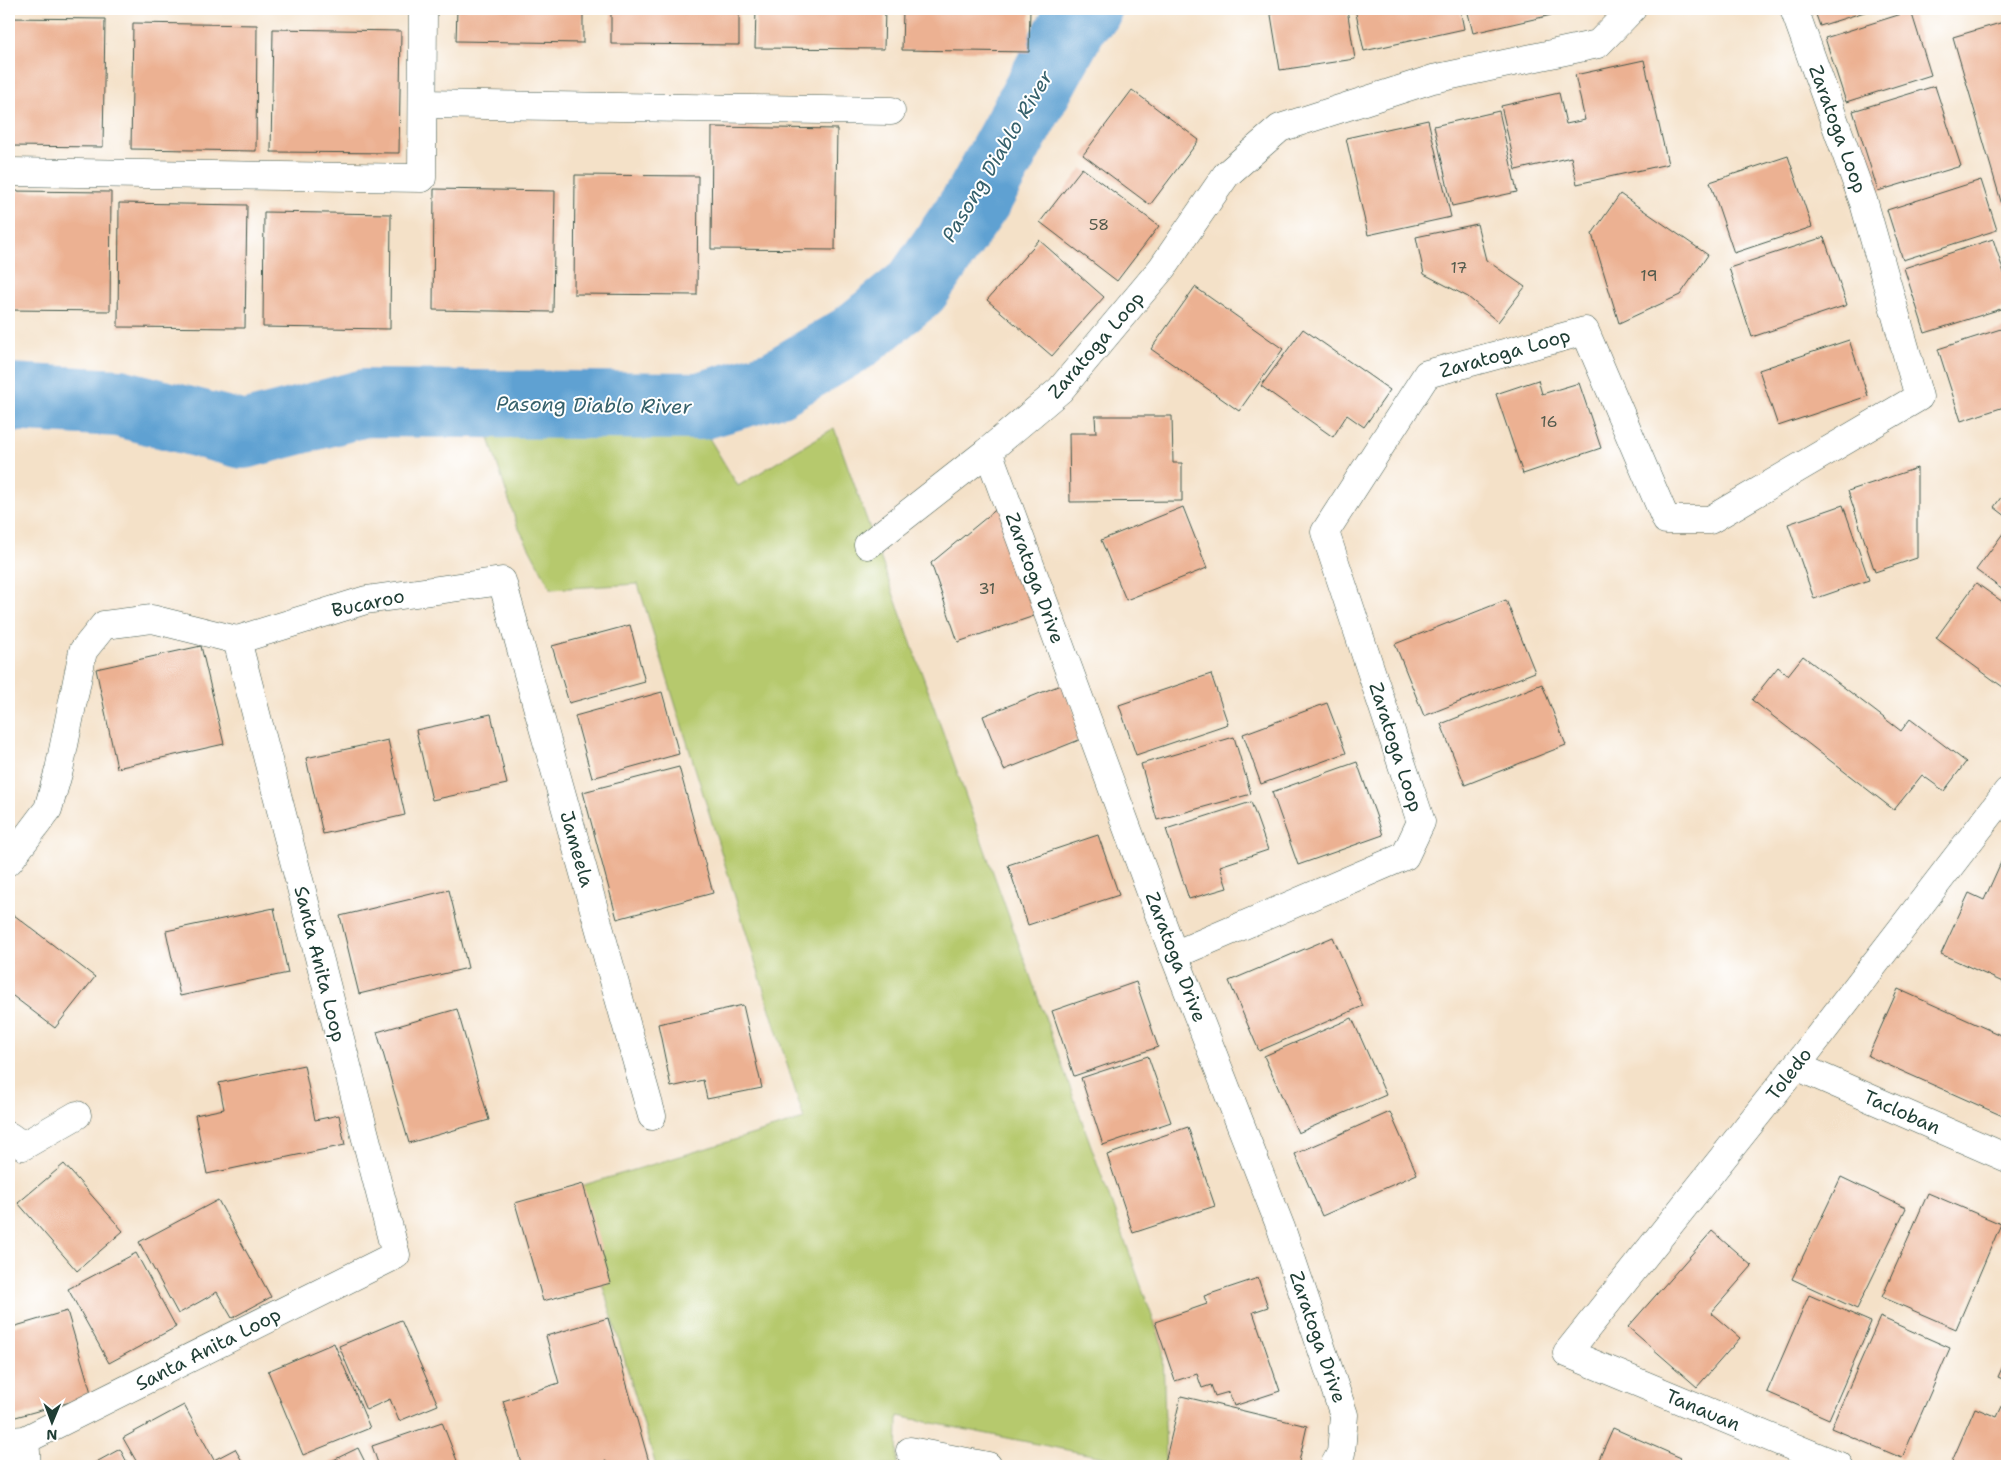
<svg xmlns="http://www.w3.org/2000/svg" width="2016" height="1475" font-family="'Shantell Sans',sans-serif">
	<rect width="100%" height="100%" fill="#fff"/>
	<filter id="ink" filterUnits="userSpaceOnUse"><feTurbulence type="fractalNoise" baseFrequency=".02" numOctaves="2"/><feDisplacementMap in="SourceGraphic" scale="10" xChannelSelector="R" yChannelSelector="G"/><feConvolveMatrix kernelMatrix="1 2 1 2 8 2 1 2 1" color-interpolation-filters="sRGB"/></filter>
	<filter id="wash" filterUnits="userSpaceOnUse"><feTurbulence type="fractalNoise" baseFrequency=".0096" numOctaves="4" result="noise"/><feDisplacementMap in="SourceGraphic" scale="20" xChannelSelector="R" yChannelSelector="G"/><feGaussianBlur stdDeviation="1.12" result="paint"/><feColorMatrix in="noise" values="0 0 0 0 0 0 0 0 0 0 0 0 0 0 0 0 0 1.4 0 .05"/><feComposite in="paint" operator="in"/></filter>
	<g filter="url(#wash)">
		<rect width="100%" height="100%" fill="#f4e1c8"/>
		<path fill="#b6c96d" stroke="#6a8350" d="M484,423h216l38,63 96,-58 329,919 3,119h-19l-249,-50 -1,50h-241l-82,-278 230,-69 -166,-535 -87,5 -34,-64z"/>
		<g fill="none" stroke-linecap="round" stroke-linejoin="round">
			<path stroke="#5ea1d2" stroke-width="68" d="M9,397l110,6 125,32 121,-32 335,3 76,-22 78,-46 63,-51 62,-90 99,-181 10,-7"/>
		</g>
		<g id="blocks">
			<g fill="#ecb192">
				<path d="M457,9h126v34l-127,-2z"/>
				<path d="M611,9h128v36l-128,-1z"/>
				<path d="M756,9h129l-1,40 -129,-1z"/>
				<path d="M903,9h127l-1,43 -127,-2z"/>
				<path d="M1270,9h77l8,50 -75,11z"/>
				<path d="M1355,9h105l4,20 -100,22z"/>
				<path d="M1467,9h87l2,5 -83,19z"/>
				<path d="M1814,9h60l-54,17z"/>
				<path d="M1911,11l20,64 -85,27 -21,-64z"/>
				<path d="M9,18l96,1 -2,128 -94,-1z"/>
				<path d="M2007,21v183l-5,1 -49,-168z"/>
				<path d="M133,23l124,2 -1,126 -125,-2z"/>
				<path d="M273,29l128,2 -2,122 -128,-1z"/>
				<path d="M1644,60l24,104 -91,20 -6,-27 -55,13 -15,-64 58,-13 7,31 19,-4 -10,-45z"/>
				<path d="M1935,86l26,80 -83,25 -25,-80z"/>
				<path d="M1132,90l67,50 -49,65 -67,-50z"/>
				<path d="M1499,111l18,81 -65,14 -18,-80z"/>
				<path d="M1428,120l23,97 -83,18 -22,-97z"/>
				<path d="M712,127l125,2 -2,121 -124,-1z"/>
				<path d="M1788,156l24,71 -78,26 -24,-71z"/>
				<path d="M1082,168l77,58 -42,55 -77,-59z"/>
				<path d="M575,175l123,1 -1,119 -123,-1z"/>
				<path d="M1981,180l16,50 -94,30 -16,-50z"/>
				<path d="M434,189l121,2 -2,121 -120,-2z"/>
				<path d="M9,191l102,1 -1,119 -101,-1z"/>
				<path d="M1620,194l88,61 -28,40 -61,28 -27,-89z"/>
				<path d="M119,203l128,2 -2,123 -127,-1z"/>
				<path d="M264,212l127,2 -1,115 -127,-2z"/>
				<path d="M1477,224l9,36 39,27 -27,35 -30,-25 -44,-23 -8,-37z"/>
				<path d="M1824,237l23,68 -95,32 -23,-69z"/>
				<path d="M1993,239l14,43v25l-82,26 -21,-65z"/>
				<path d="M1039,240l65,57 -52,59 -65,-56z"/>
				<path d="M1195,287l88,62 -44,62 -88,-62z"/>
				<path d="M2007,327v79l-46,15 -23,-72z"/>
				<path d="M1303,329l87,61 -26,37 -17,-12 -14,22 -72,-51z"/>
				<path d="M1849,340l19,56 -90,30 -19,-56z"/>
				<path d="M1538,380l4,14 37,-11 22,65 -78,26 -27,-80z"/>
				<path d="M1095,416h77l1,47h9v38l-112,1 -1,-69h27z"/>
				<path d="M1917,468v90l-42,14 -27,-81z"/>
				<path d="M2007,489v28l-13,-10z"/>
				<path d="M1004,503l39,110 -85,29 -27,-79z"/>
				<path d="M1843,505l26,75 -55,19 -26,-75z"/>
				<path d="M1183,507l24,61 -81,32 -25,-60z"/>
				<path d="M2007,528v65l-31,-23z"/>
				<path d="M1976,583l31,22v85l-71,-52z"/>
				<path d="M1506,600l29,72 -111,44 -29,-72z"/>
				<path d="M630,625l15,57 -76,21 -17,-57z"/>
				<path d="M201,646l23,98 -107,24 -21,-99z"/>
				<path d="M1803,656l98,75 9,-12 56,43 -22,29 -22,-16 -28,35 -142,-110 26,-33 10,8z"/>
				<path d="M1211,674l17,50 -92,31 -17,-50z"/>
				<path d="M1063,684l21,54 -80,32 -21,-54z"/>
				<path d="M1542,684l24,61 -101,40 -24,-61z"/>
				<path d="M662,692l17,62 -87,24 -17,-62z"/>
				<path d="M1327,703l19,50 -85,31 -18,-50z"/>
				<path d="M491,714l16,70 -75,16 -16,-70z"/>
				<path d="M1234,737l17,57 -94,26 -16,-56z"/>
				<path d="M388,740l17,75 -82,19 -17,-76z"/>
				<path d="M1357,762l26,73 -85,30 -26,-73z"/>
				<path d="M679,767l34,126 -96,26 -34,-127z"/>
				<path d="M1251,802l17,48 -48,16 7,22 -38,11 -23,-70z"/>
				<path d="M1098,835l21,60 -91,30 -20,-60z"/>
				<path d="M2003,858l4,2v124l-66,-30 28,-61 15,7z"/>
				<path d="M449,890l19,78 -109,26 -19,-78z"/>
				<path d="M274,908l14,65 -108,23 -14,-65z"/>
				<path d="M14,915l81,62 -40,51 -46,-35v-70z"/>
				<path d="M1333,937l30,69 -104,45 -30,-70z"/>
				<path d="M1136,982l22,65 -84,29 -22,-65z"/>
				<path d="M1898,989l109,49v74l-2,5 -137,-61z"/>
				<path d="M743,1005l19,83 -55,11 -4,-19 -32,7 -13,-63z"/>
				<path d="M457,1009l32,111 -80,23 -32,-111z"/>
				<path d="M1352,1018l34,77 -88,38 -34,-77z"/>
				<path d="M1148,1056l23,66 -68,23 -22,-67z"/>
				<path d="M304,1065l11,55 24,-5 6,30 -138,29 -12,-59 29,-6 -5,-26z"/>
				<path d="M1390,1112l27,62 -95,42 -27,-62z"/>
				<path d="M1188,1127l27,79 -82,27 -26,-78z"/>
				<path d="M64,1164l59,67 -46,40 -59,-68z"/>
				<path d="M1841,1177l65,31 -49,101 -65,-30z"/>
				<path d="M583,1184l28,99 -68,18 -28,-98z"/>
				<path d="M1928,1193l73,31 -45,105 -74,-32z"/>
				<path d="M218,1200l53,97 -39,21 -15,-26 -39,22 -39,-72z"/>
				<path d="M1712,1231l40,35 -41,47 29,25 -43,49 -69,-60z"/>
				<path d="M136,1253l40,74 -67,36 -41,-74z"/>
				<path d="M1258,1278l10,29 -15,5 27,79 -46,15 -5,-14 -14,4 -4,-11 -9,3 -5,-14 -22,7 -20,-59 52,-18 -3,-8z"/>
				<path d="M1809,1295l62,27 -42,97 -62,-27z"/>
				<path d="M67,1311l25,85 -80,22 -3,-12v-78z"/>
				<path d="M1880,1317l70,31 -48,110 -71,-30z"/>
				<path d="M608,1318l41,144 -13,4h-29l-1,-5 -19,5h-65l-19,-65 56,-18 -13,-47z"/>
				<path d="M401,1320l37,85 -39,16 -9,-22 -24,11 -27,-64z"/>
				<path d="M334,1343l36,85 -67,27 -35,-84z"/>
				<path d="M2007,1357v24l-9,-4z"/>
				<path d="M1181,1396l126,30 -9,40h-134z"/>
				<path d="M2005,1400l2,1v65h-57l25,-58 22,9z"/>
				<path d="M184,1405l30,55 21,-11 10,17h-106l-16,-28z"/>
				<path d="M442,1422l17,44h-80l-7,-20z"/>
				<path d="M1613,1428l68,30 -4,8h-81z"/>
				<path d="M358,1448l9,18h-46z"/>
				<path d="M120,1449l9,17h-40z"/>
			</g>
		</g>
	</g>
	<g filter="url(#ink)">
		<use href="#blocks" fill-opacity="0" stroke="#3f564a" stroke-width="1"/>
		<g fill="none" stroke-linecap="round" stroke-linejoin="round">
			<g stroke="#3f564a" stroke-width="29">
				<g id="minor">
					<path d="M423,104l468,7"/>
					<path d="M9,172l413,6 1,-169"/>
					<path d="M988,451l186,504 107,273 63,187 -3,38 -7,13"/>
					<path d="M868,545l120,-94 72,-61 102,-122 64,-93 54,-47 153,-49 165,-35 34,-35"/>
					<path d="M237,640l129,-40 136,-19 150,535"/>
					<path d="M9,861l39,-52 11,-39 24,-119 21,-26 48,-6 85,21"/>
					<path d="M1174,955l231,-99 16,-34 -96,-290 102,-158 158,-43 81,189h44l209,-123 -55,-194 -70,-194"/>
					<path d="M1796,1066l211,92"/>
					<path d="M9,1136l14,10 54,-31"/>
					<path d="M25,1440l2,26"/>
					<path d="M9,1441l16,-1 371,-185 -159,-615"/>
					<path d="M910,1451l78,15"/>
					<path d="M1839,1466l-272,-113 229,-287 211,-274"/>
				</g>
			</g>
			<use href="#minor" stroke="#fff" stroke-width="28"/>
		</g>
	</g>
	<g text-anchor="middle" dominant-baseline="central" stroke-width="4" stroke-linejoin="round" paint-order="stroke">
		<g font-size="16" fill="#525a4c">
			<text x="1099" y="224">58</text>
			<text x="1459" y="267">17</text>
			<text x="1649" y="275">19</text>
			<text x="1549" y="421">16</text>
			<text x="987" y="588">31</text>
		</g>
		<g font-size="19" fill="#1f3d34" stroke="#fff">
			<text transform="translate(1838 129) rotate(70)">Zaratoga Loop</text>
			<text transform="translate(1096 345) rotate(-49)">Zaratoga Loop</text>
			<text transform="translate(1505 353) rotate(-16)">Zaratoga Loop</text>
			<text transform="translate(1035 578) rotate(70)">Zaratoga Drive</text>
			<text transform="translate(368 603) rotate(-12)">Bucaroo</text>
			<text transform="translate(1396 747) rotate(72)">Zaratoga Loop</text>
			<text transform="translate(577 849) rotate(74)">Jameela</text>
			<text transform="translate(1176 957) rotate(69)">Zaratoga Drive</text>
			<text transform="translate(320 964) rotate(76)">Santa Anita Loop</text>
			<text transform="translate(1789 1074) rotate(-52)">Toledo</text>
			<text transform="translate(1902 1112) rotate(24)">Tacloban</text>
			<text transform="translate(1318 1337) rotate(71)">Zaratoga Drive</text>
			<text transform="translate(208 1349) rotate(-27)">Santa Anita Loop</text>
			<text transform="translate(1703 1410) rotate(23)">Tanauan</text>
		</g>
		<g font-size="20" font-style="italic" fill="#35606b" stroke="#fff">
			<text transform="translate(997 156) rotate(-59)">Pasong Diablo River</text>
			<text transform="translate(594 405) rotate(1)">Pasong Diablo River</text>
		</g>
	</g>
	<rect width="2016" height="1475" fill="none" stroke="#fff" stroke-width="30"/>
	<g transform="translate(52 1422) rotate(181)" stroke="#ffffff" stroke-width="4" paint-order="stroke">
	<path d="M0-4L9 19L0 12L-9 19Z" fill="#1f3d34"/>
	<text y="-8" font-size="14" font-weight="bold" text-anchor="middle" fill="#1f3d34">N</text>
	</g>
</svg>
